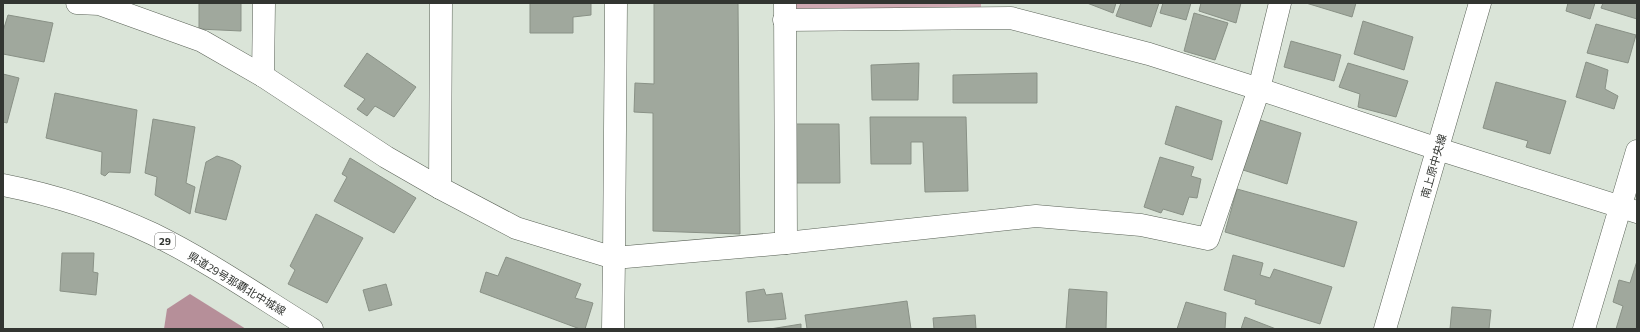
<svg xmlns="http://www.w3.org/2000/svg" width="1640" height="332" font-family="Commissioner,'Noto Sans JP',sans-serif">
	<rect width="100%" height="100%" fill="#dae4d8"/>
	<path fill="#cfa8b1" d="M785,3h196v14l-197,3z"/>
	<path fill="#b68f99" d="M190,294l56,35h-82l3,-20z"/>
	<g fill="#a0a89d" stroke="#899186">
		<path d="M199,3h42v28l-42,-2z"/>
		<path d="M530,3h61v12l-18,2v16h-43z"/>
		<path d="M654,3h84l2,231 -87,-3v-118l-19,-1 1,-29 19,1z"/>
		<path d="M1087,3h29l-3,10z"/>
		<path d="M1121,3h38l-8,24 -35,-11z"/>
		<path d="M1163,3h28l-5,17 -26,-7z"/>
		<path d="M1201,3h40l-5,20 -37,-12z"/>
		<path d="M1306,3h50l-4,14z"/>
		<path d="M1568,3h27l-5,16 -24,-8z"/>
		<path d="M1603,3h34v16l-36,-11z"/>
		<path d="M1194,13l34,10 -13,37 -31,-9z"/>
		<path d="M8,15l45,8 -9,39 -41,-8v-23z"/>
		<path d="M1363,21l50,16 -9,33 -50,-16z"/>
		<path d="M1596,24l40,11 -8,28 -41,-10z"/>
		<path d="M1291,41l50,14 -7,26 -50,-14z"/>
		<path d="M367,53l49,34 -22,30 -19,-11 -8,10 -10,-7 8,-10 -21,-13z"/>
		<path d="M1586,62l22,8 -3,19 13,7 -4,13 -38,-12z"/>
		<path d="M919,63l-1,37h-46l-1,-35z"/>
		<path d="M1348,63l60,18 -12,36 -38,-10 2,-13 -21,-7z"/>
		<path d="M1037,73v30h-84v-28z"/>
		<path d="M3,74l16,4 -12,45 -4,-1z"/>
		<path d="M1496,82l70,19 -16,53 -24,-7 2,-6 -45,-13z"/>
		<path d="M55,93l82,17 -7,63 -21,-1 -4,4 -4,-2 1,-22 -56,-14z"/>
		<path d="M1176,106l46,15 -10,39 -47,-16z"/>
		<path d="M870,117h96l2,74 -43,1 -2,-50h-12v22h-40z"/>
		<path d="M153,119l42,8 -9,56 9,4 -5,27 -35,-19 2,-18 -12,-4z"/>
		<path d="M1257,119l44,14 -14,51 -44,-14z"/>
		<path d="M795,124h44l1,59h-44z"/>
		<path d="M217,156l16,5 8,5 -15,54 -31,-8 11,-50z"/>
		<path d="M1160,157l34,10 -3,9 10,3 -4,19 -8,-1 -6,18 -20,-6 -2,4 -17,-6z"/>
		<path d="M350,158l66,40 -22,35 -60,-32 13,-24 -5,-3z"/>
		<path d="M1237,189l120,33 -13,45 -119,-35z"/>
		<path d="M316,214l47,24 -36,65 -39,-19 7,-14 -5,-4z"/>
		<path d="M62,253h32l-1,19 5,1 -2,22 -36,-4z"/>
		<path d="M1233,255l30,8 -3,12 10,3 4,-9 58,18 -12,37 -65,-20 1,-4 -32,-10z"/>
		<path d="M506,257l75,27 -6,14 18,5 -8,26h-5l-100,-37 6,-20 12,4z"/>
		<path d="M1637,261v68h-21l7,-23 -10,-4 6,-22 11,3z"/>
		<path d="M386,284l6,21 -23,6 -6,-21z"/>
		<path d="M764,289l2,6 16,-2 4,26 -38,3 -2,-30z"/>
		<path d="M1069,289l38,3 -1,37h-40z"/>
		<path d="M907,301l4,28h-104l-2,-14z"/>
		<path d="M1186,302l40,11 -1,16h-48z"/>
		<path d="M1452,307l39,3 -2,19h-39z"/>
		<path d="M975,315l1,14h-42l-1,-11z"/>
		<path d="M1245,317l31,12h-35z"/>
		<path d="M801,324v5h-31z"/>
	</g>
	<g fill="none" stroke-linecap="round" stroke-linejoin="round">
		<g stroke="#5a6257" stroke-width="23">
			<g id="minor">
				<path d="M77,3l22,1 103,37 61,35 123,81 54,31 1,-185"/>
				<path d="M616,3l-2,255 172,-15 -1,-240"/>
				<path d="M784,20l227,-2 138,36 110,35 179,60 199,63"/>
				<path d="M263,76l1,-73"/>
				<path d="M440,188l76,40 98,30 -1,71"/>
				<path d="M786,243l250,-27 105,9 67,14 51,-150 21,-86"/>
				<path d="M1584,329l53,-178"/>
			</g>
		</g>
		<g stroke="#5a6257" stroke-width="23">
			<path id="tertiary" d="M1385,329l95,-326"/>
		</g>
		<g stroke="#5a6257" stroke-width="23">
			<path id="primary" d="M3,185c51,10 103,27 150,49 55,27 107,63 159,95"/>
		</g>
		<use href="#minor" stroke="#fff" stroke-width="22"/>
		<use href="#tertiary" stroke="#fff" stroke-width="22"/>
		<use href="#primary" stroke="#fff" stroke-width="22"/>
	</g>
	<g text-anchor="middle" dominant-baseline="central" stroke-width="3" stroke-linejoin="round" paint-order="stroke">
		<rect fill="#fff" stroke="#70726f" stroke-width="1" x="155" y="233" width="20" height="16" rx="3"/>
		<g font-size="10" font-weight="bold" fill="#323531">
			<text x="165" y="241">29</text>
		</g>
		<g font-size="11" fill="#323531" stroke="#fff">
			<text transform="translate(1433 166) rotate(-74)">南上原中央線</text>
			<text transform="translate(237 283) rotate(31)">県道29号那覇北中城線</text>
		</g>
	</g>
	<rect width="1640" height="332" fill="none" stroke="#323531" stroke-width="8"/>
</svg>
